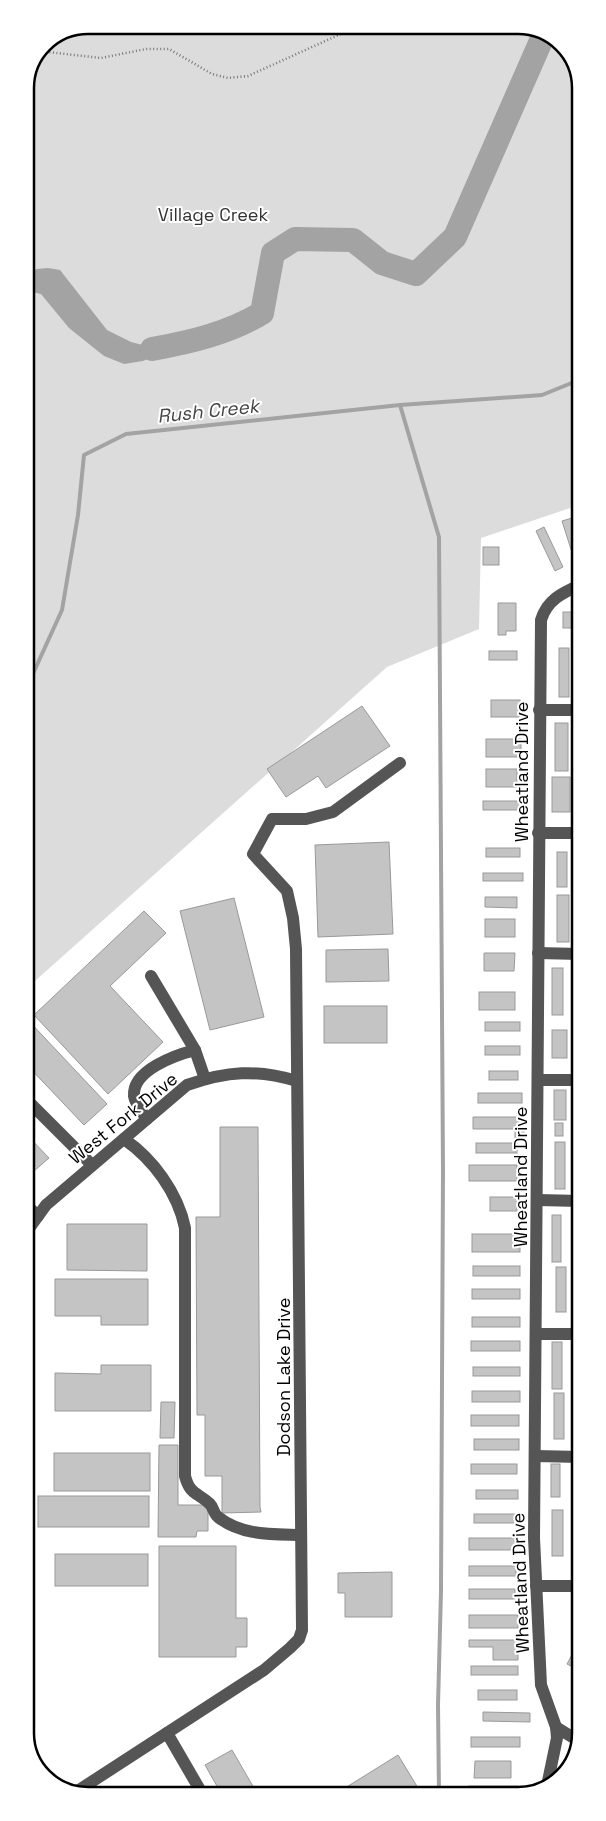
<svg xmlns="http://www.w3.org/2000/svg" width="606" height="1821" font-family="'Space Grotesk',sans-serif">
	<rect width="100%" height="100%" fill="#fff"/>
	<path fill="#dcdcdc" d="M88,25h435l36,15 20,32v433l-98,33 -2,91 -92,38 -361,322 -1,-905 19,-41z"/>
	<path fill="#a3a3a3" d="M48,268l12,2 47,60 24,12 19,5 34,-4 -41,18 -19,3 -20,-8 -35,-28 -28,-34 -9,-2 -7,1v-19l12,-5z"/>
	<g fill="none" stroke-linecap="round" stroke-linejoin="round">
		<g stroke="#a3a3a3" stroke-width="4">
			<path d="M400,405l39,132 4,634 -2,420 -3,114 1,89"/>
			<path d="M26,689l36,-79 16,-95 6,-60 42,-21 274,-29 142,-10 37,-15"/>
		</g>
		<path stroke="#a3a3a3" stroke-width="24" d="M152,349c39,-7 77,-16 110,-36l11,-60 22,-14 58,1 29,23 34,11 39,-37 89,-203"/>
	</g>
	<g fill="#c4c4c4" stroke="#999">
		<path d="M572,518l8,25v21l-4,1 -14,-44z"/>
		<path d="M544,527l19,40 -8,4 -19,-40z"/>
		<rect x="483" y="547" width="16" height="18"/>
		<path d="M498,603h18v28h-10v4h-8z"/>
		<rect x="563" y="612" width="17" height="16"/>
		<rect x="559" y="648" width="10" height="49"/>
		<rect x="489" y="651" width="28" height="9"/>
		<rect x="491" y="700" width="29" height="17"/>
		<path d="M362,706l28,40 -64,42 -8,-12 -32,21 -19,-28z"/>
		<rect x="555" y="723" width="13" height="48"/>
		<rect x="486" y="739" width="35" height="18"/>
		<rect x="486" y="769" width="31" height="18"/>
		<rect x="552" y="777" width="18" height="35"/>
		<rect x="483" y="801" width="38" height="9"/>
		<path d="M389,842l4,92 -75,3 -3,-92z"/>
		<rect x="578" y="847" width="2" height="48"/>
		<rect x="486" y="848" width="34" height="9"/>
		<rect x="557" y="852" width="10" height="35"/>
		<rect x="483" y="873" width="40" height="8"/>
		<rect x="557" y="895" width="12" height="47"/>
		<path d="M485,897h32v11l-32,-1z"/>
		<path d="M234,898l30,119 -54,13 -30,-119z"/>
		<path d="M144,911l22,22 -56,53 53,56 -55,52 -74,-79z"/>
		<rect x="485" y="919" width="30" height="18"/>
		<path d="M388,949l1,32 -63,1v-32z"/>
		<path d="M484,953h31l-1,18h-30z"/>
		<rect x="552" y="968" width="11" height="47"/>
		<rect x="577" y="974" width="3" height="34"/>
		<rect x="479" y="992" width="36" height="18"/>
		<rect x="324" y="1006" width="63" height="37"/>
		<path d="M26,1018l81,86 -23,21 -58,-61z"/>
		<rect x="485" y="1022" width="35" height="9"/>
		<rect x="552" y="1030" width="15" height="28"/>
		<rect x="485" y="1046" width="35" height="9"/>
		<rect x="489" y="1071" width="29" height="9"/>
		<rect x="578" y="1089" width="2" height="47"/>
		<rect x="554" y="1090" width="12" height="30"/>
		<rect x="478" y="1093" width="44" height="10"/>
		<path d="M473,1117h51v21h-9v-9h-42z"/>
		<rect x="555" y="1123" width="8" height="13"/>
		<path d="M220,1127h38l2,380 1,5 -39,1v-37h-17v-61h-8l-1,-198h24z"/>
		<path d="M26,1134l23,24 -23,20z"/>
		<rect x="555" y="1142" width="10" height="47"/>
		<rect x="476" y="1143" width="41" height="10"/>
		<rect x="469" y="1165" width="48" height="16"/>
		<rect x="490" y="1197" width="27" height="14"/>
		<rect x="552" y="1215" width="9" height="47"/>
		<path d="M67,1224h80v47l-80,-1z"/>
		<rect x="472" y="1234" width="48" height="18"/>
		<rect x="473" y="1266" width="47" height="10"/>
		<rect x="556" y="1267" width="10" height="45"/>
		<path d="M55,1279h93v46h-47v-9h-46z"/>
		<rect x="472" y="1289" width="48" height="10"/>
		<rect x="472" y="1317" width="48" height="10"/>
		<rect x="471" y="1341" width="49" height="10"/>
		<rect x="578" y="1341" width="3" height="40"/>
		<rect x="552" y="1342" width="10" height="47"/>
		<path d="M101,1365h50v46h-96v-38l46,1z"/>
		<rect x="473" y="1367" width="47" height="9"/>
		<rect x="472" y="1391" width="48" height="11"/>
		<rect x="554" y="1393" width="10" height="46"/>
		<path d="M161,1402h14l-1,36h-14z"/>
		<rect x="471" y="1415" width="48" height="11"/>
		<rect x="474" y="1439" width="45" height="11"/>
		<path d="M159,1445h19v60h30v26h-11l-1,6h-38z"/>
		<rect x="54" y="1453" width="96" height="38"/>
		<rect x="471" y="1464" width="46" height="10"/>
		<rect x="551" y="1464" width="9" height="33"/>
		<rect x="574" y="1469" width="7" height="35"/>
		<rect x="476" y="1490" width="42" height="9"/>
		<rect x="38" y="1496" width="111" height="31"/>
		<rect x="552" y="1510" width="11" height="46"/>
		<path d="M575,1512h6v42h-3v10h-3z"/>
		<rect x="474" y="1514" width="41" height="9"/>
		<rect x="469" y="1538" width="46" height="12"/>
		<path d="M159,1546h77v72h11v29h-11v10h-77z"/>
		<rect x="55" y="1554" width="93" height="32"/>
		<rect x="469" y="1566" width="47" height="10"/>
		<path d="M392,1572v45h-47v-24h-7v-20z"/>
		<rect x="469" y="1589" width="46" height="10"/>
		<rect x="469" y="1615" width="49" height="13"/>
		<path d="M581,1638v33l-14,-7z"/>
		<path d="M469,1640h49v20h-25v-13h-24z"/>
		<rect x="471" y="1666" width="47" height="9"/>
		<rect x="478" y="1690" width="39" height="10"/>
		<path d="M483,1712l47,1v9l-47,-1z"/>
		<rect x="471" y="1737" width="49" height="10"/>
		<path d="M232,1750l26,45h-36l-17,-30z"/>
		<path d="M398,1755l20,33 -11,6 -58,1 -4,-7z"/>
		<path d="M475,1761h36v17h-37z"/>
		<rect x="469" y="1786" width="49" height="8"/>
	</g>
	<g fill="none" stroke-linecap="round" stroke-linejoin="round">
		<path stroke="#777" stroke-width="2.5" stroke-dasharray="1 2.5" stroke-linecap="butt" d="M39,53l9,-1 53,6 45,-9h23l43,25 16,4 20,-2 95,-43 29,-8"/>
		<g stroke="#555" stroke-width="12">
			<path d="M539,710h41"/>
			<path d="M538,833h42"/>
			<path d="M538,953l42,1"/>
			<path d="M151,976l44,74 10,29"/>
			<path d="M538,1080h42"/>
			<path d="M26,1099l66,66"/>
			<path d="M147,1119c-4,-6 -12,-15 -13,-23 -2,-26 42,-41 61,-46"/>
			<path d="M124,1139c29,20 54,54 61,89v248c5,19 12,16 25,28 3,3 4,10 8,13 24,19 55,17 83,18"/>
			<path d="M538,1200l42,1"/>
			<path d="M26,1205l12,11"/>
			<path d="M26,1237l4,-10 16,-22 141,-120c40,-14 69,-16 110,-4"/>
			<path d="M537,1334h44"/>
			<path d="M535,1456l46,1"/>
			<path d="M536,1586h45"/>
			<path d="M556,1727l16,10 7,1"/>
			<path d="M167,1733l36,62"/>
			<path d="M547,1786l10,-48 -1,-11 -15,-42 -7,-147 7,-918c6,-20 21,-27 39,-35"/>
			<path d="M73,1792l6,-2 185,-120 26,-22 9,-9 3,-9 -6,-681 -3,-31 -6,-27 -34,-37 19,-35h34l27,-7 67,-49"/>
		</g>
	</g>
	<g text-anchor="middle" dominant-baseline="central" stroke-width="4" stroke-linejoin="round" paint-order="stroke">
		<g font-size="18" fill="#333" stroke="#fff">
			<text x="213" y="214">Village Creek</text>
		</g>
		<g font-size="18" fill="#000" stroke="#fff">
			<text transform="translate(521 772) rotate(-90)">Wheatland Drive</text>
			<text transform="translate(123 1118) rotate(-39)">West Fork Drive</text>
			<text transform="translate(520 1177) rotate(-90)">Wheatland Drive</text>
			<text transform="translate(283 1377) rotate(-90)">Dodson Lake Drive</text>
			<text transform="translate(520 1583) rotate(-92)">Wheatland Drive</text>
		</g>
		<g font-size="19" font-style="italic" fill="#444" stroke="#fff">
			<text transform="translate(208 411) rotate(-6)">Rush Creek</text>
		</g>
	</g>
	<path d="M0 0H606V1821H0ZM88 34H518A54 54 0 0 1 572 88V1733A54 54 0 0 1 518 1787H88A54 54 0 0 1 34 1733V88A54 54 0 0 1 88 34Z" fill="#fff" fill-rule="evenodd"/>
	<path fill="none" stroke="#000" stroke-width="2.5" d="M88 34H518A54 54 0 0 1 572 88V1733A54 54 0 0 1 518 1787H88A54 54 0 0 1 34 1733V88A54 54 0 0 1 88 34Z"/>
</svg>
